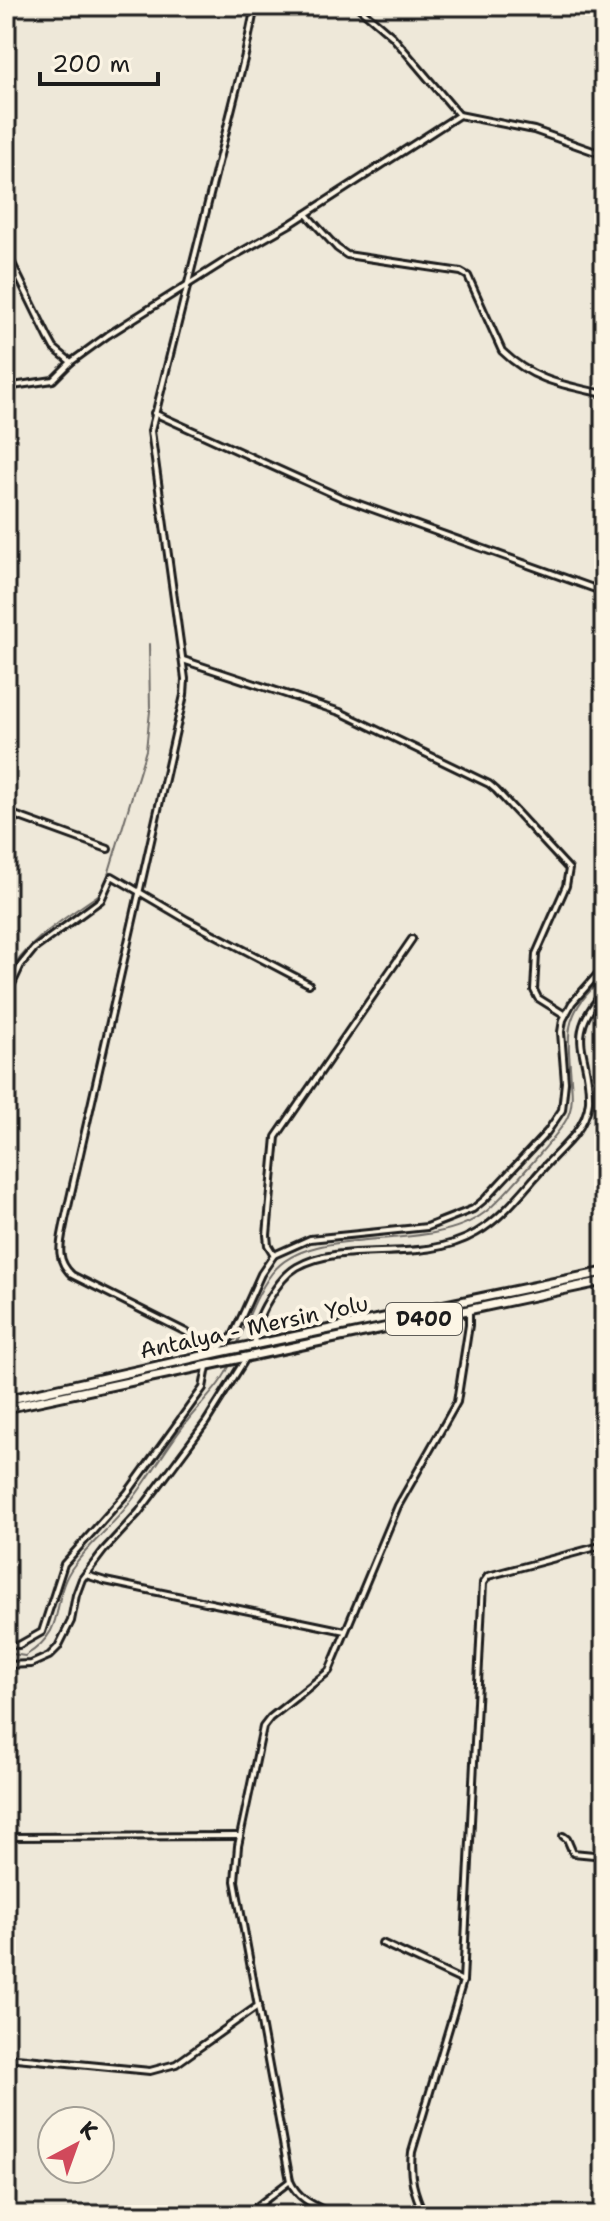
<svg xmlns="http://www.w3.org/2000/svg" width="610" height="2221" font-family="'Shantell Sans',sans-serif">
	<rect width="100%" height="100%" fill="#eee8d9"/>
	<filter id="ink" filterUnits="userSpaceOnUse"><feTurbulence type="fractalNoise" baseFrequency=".0125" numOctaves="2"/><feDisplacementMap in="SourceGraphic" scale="16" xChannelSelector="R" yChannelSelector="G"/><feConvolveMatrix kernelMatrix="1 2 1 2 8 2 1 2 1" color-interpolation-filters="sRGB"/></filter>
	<g filter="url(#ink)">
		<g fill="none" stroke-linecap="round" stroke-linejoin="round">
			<g stroke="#6f6c67" stroke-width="2">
				<path d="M6,979c20,-38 58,-60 92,-84l7,-10 41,-135 4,-39 -1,-67"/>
				<path d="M6,1319v7"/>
				<path d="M237,1345c10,-24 19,-51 35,-72 40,-52 155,-17 212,-60 13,-9 80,-84 84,-97 5,-11 4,-24 3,-36 -4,-52 -7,-66 33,-103"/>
				<path d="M6,1653l19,3c47,-29 22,-56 50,-92 16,-21 37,-38 53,-59 22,-27 38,-58 60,-85 15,-19 34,-35 43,-58"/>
			</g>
			<g stroke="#1c1c1c" stroke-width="10">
				<g id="minor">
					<path d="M255,6l-10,49 -94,376 34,248 -1,16 -119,525c-4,22 -11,38 7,55l114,57 27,21 20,-17 28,-62 13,-19 36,-16 117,-12 46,-18 12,-10 62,-67 15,-22 3,-28 -4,-50 2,-12 9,-17 32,-36"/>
					<path d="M357,6l35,30 67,79"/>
					<path d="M306,214l31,34 10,7 114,17 7,4 34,75c31,30 62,34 102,43"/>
					<path d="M6,251l42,86 6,11 17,14"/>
					<path d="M6,387l47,-7 18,-18 37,-27 117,-74 67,-38 167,-108 75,15 70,25"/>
					<path d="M154,413l188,85 262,94"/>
					<path d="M183,660l157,52 149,72 7,6 73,79 -3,17 -30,68 -2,36 4,8 27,17"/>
					<path d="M6,812l102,37"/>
					<path d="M6,997l15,-32 13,-16 67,-49 11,-24 75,44 122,64"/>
					<path d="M274,1255l-6,-10 -1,-10 9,-98 136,-198"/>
					<path d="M6,1286l6,20 -6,31"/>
					<path d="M255,1345c-2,-16 6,-33 14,-46 7,-12 16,-25 28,-32 49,-28 123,-1 179,-34 28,-16 48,-44 70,-68 9,-10 20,-20 29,-31 7,-9 13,-22 14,-33 2,-50 -27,-62 15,-109"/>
					<path d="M86,1575l19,6 240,50"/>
					<path d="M6,1644l13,1 23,-13 22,-68 64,-72 75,-104 4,-21"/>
					<path d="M6,1665l25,-1 18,-8 9,-9 13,-26 5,-26 6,-16 22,-29 35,-38 67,-90 40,-64"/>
					<path d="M563,1836l4,3 6,14 31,3"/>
					<path d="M6,1837l234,-1"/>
					<path d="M382,1943l81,38"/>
					<path d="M6,2057l144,14 26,-7 83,-59"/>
					<path d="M604,2114l-3,17 3,11"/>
					<path d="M246,2215l44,-34"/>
					<path d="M334,2215c-18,-9 -36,-15 -44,-34l-55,-300 3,-35 25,-119 7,-9 59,-47 69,-165 59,-104 12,-77v-15"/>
					<path d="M424,2215c-10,-23 -15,-38 -12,-63l51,-171 20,-398 5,-7 116,-31"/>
				</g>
			</g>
			<g stroke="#1c1c1c" stroke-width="13">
				<g id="highway">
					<path d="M6,1400l214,-48 384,-80"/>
					<path d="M6,1408l598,-127"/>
				</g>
			</g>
			<use href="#minor" stroke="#fcf5e5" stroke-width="4"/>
			<use href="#highway" stroke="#fcf5e5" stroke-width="7"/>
		</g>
	</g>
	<g text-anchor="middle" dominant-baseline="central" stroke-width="8" stroke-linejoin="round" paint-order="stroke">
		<rect fill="#fcf5e5" stroke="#5f5d58" stroke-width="2" x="386" y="1303" width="76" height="32" rx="6"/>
		<g font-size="20" font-weight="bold" fill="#1c1c1c">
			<text x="424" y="1319">D400</text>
		</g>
		<g font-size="22" fill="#1c1c1c" stroke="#fcf5e5">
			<text transform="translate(254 1327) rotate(-12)">Antalya - Mersin Yolu</text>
		</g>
	</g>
	<rect width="610" height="2221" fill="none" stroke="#fcf5e5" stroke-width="32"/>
	<rect x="16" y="16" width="578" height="2189" fill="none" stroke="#1c1c1c" stroke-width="3" filter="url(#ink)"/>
	<g transform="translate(76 2145) rotate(41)"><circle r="38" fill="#fcf5e5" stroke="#a29e95" stroke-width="2"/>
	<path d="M0-6L14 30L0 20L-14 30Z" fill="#d1495b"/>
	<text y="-12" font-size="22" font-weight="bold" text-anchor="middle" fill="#1c1c1c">K</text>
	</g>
	<path d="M40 72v12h118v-12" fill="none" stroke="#1c1c1c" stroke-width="4"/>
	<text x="52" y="72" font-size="24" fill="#1c1c1c" stroke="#fcf5e5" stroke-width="6" paint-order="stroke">200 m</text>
</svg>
